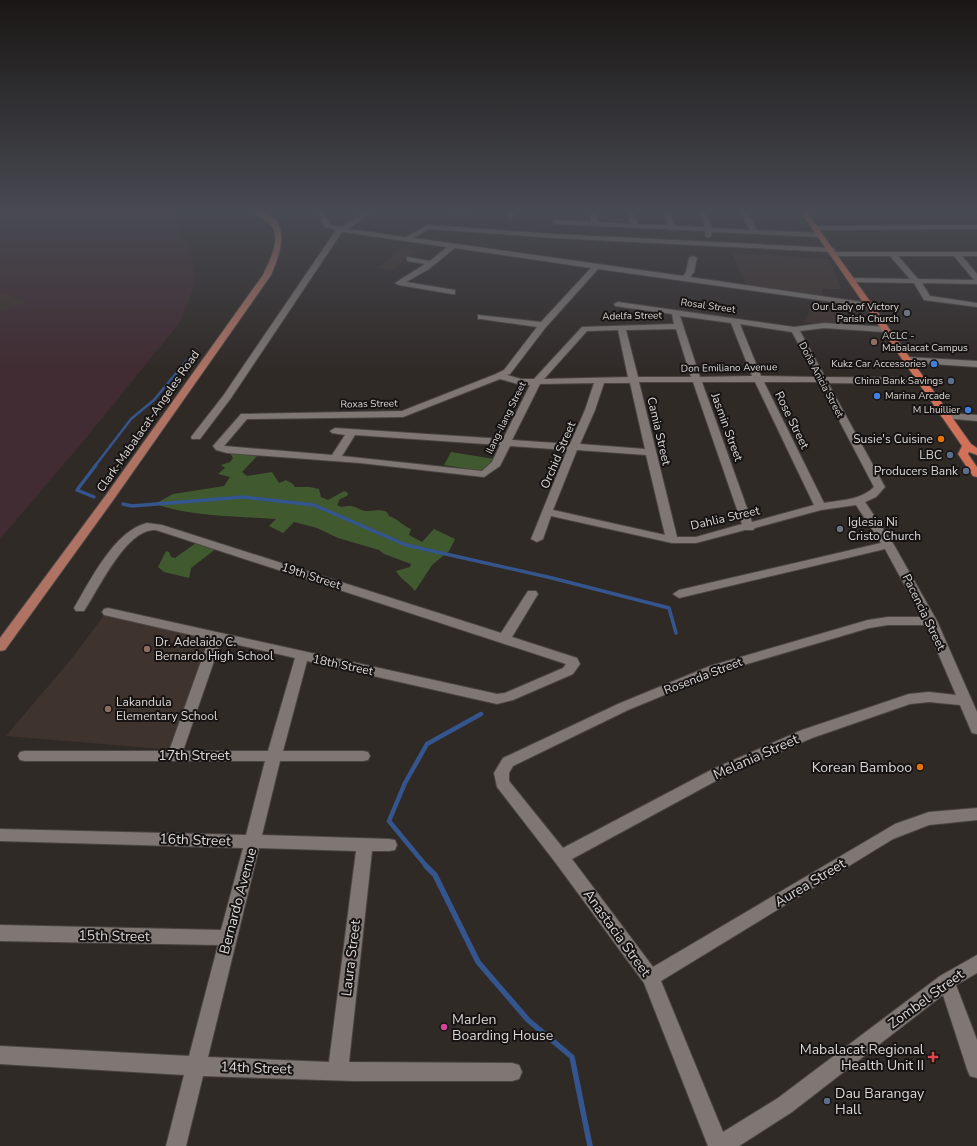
<svg xmlns="http://www.w3.org/2000/svg" width="977" height="1146" font-family="'Nunito Sans',sans-serif">
	<rect width="100%" height="100%" fill="#302a27"/>
	<path fill="#402c32" d="M0,211h172l2,9 15,30 4,16 1,21 -14,35 -94,116 -86,101z"/>
	<g fill="#3f332e">
		<path d="M402,248l17,3 -27,19 -15,-2z"/>
		<path d="M732,253l97,6 13,30h-20v6l-76,-10z"/>
		<path d="M0,292l27,10 -27,9z"/>
		<path d="M814,303l27,3 5,20 -42,-4z"/>
		<path d="M105,614l115,27 -45,109 -169,-14 67,-79z"/>
	</g>
	<g fill="#40592e">
		<path d="M229,451l31,2 -18,19 5,4 25,-4 7,11 7,-3 7,4 2,3h15l9,2 2,8 7,3 16,-9 4,2 -1,3 -7,3 -3,6 4,2c17,-4 15,4 27,4 7,0 11,-2 19,1l2,4c9,3 13,9 22,13l-2,6 13,7 12,-13 21,10 -6,12 -17,14 -17,26c-6,-8 -15,-12 -19,-20l14,-4 1,-3 -27,-10 -5,-4 -41,-12 -21,-10 -23,-6 -11,11 -14,-7 7,-7c-41,-3 -83,-2 -121,-15l18,-10 51,-8 6,-9 -12,-3 7,-6 -4,-3 9,-3 3,-4z"/>
		<path d="M451,452l43,7 -7,13 -43,-7z"/>
		<path d="M196,543l21,5 -26,20 -2,10 -25,-6 -6,-5 8,-16 3,1 2,5 4,1z"/>
	</g>
	<g fill="none" stroke-linecap="round" stroke-linejoin="round">
		<path stroke="#34558d" stroke-width="2.5" d="M95,466l36,-47 23,-19 34,-41"/>
		<g stroke="#34558d" stroke-width="3.5">
			<path d="M94,497l-17,-7 19,-25"/>
			<path d="M123,504l9,2 111,-9 71,8 92,40 146,33 117,30 7,25"/>
		</g>
		<path stroke="#34558d" stroke-width="4.5" d="M427,867l-38,-46 16,-38 22,-39 54,-30"/>
		<path stroke="#34558d" stroke-width="5.5" d="M426,866l9,9 43,87 50,58 44,37 18,89"/>
		<g stroke="#4a4543" stroke-width="2">
			<g id="minor">
				<path d="M316,211h6l8,14 12,2 24,-16h7l-24,18 57,8 22,-12 126,9 280,14 1,2 -4,2 -277,-14 -125,-9 -15,9 269,38 3,-4 3,-14 4,-2 4,2 -3,14 -4,5 179,26 4,2 -4,2 -271,-38 -52,58 -36,47 -3,1 14,4h13l48,-52 92,-3 -2,-10 -57,-8 -1,-2 4,-2 176,25 30,-4 64,4v4l-3,1 -61,-4 -24,3 25,46 96,1 5,3 -5,3 -93,-1 57,104 -9,10 -11,5 29,43 43,76 40,91v22l-5,-1 -12,-28 -31,-3 -19,2 -98,34 -89,39 -151,82 81,108 242,-143 34,-12 48,-4v12l-48,5 -36,14 -232,142 62,151 55,-34 162,-122 37,-21v18l-21,12 21,55v38l-7,-2 -3,-7 -24,-74 -151,117 -53,34h-31l-64,-163 -89,-121 -58,-75 -3,-14 9,-15 115,-54 92,-38 158,-46 20,-3h34l-37,-68 -206,49 -6,-4 6,-4 202,-47 -25,-38 -35,5 -66,18 -2,2h-8l-49,13h-24l-121,-27 -8,23 -6,3 -6,-3 36,-89 -57,-4 -10,20 -16,11 -124,-14 -133,-10 -11,-3 -3,-4 28,-32 161,-3 94,-37 8,-4 33,-43 -56,-8h-3v-4l63,7 50,-54 -136,-20 -26,21 -23,13 49,8v4h-3l-53,-9 -4,-2 30,-19 -18,-3v-4l23,4 17,-14 -105,-15 -111,166 -31,41h-8l-1,-2 32,-41 113,-166 -11,-3zM680,316l51,7 21,53 -52,1zM740,324l52,8 24,45 -55,-1zM676,329l15,48h-53l-12,-47zM618,330l10,47 -84,2 43,-48zM500,379l21,6h9l-27,54 -168,-11 -5,3 2,2 13,2 -13,20 -108,-9 23,-27 156,-2zM639,382h54l49,142 -46,13h-19zM702,382h53l59,123 -62,17zM764,382h55l55,105c-13,13 -32,13 -50,16zM594,383l-9,27 -15,34 -58,-4 28,-56zM604,383h26l15,66 -65,-5 15,-34zM355,435l145,10 -8,17 -10,9 -140,-15zM577,450l69,5 19,80 -112,-25zM888,625h38l30,70 -27,-3 -20,2 -107,36 -89,39 -150,79 -54,-67v-8l4,-7 115,-56 92,-38 149,-44z"/>
				<path d="M447,211h23c-5,3 -18,3 -23,0z"/>
				<path d="M512,211h7l-8,7h-4v-2z"/>
				<path d="M591,211h6l1,11 32,2 -2,-13h6l3,13 31,1 -5,-14h6l6,15 30,1 -6,-16h6l7,17 38,2 -10,-19h6l11,19 63,3 3,2 -3,2 -108,-5 -1,4 -3,2 -3,-2v-5l-150,-7 -3,-2 3,-2 36,2z"/>
				<path d="M977,225v4l-162,1 -3,-2 3,-2z"/>
				<path d="M830,252h147v4h-15l15,18v10l-55,-1 8,13 47,7v4l-53,-7 -10,-17 -65,-1v-4h3l58,1 -20,-23h-57l-4,-2zM898,256h56l20,24 -56,-1z"/>
				<path d="M907,357l70,4v6l-73,-5 -1,-2z"/>
				<path d="M946,413l31,2v6l-34,-3 -2,-2 2,-2z"/>
				<path d="M147,523l15,2 339,108 27,-42h8l2,3 -26,43 65,21 3,6 -7,10 -60,26 -16,4 -190,-43 -24,90h80l5,1 2,4 -2,4 -5,1h-83l-18,74 127,4 6,1 2,5 -2,5 -6,1h-17l-23,211 163,1 7,2 3,7 -3,7 -7,2h-158l-151,-5 -17,70h-20l18,-71 -184,-11v-18l189,10 29,-111 -218,-4v-16l221,5 22,-82 -243,-7v-12l246,6 19,-74h-240l-5,-1 -2,-4 2,-4 5,-1h144l40,-112 -105,-24 -2,-3 2,-3 4,-1 389,86 8,-1 58,-25 3,-4 -410,-134c-30,-2 -57,59 -72,81h-8l-2,-3c16,-27 40,-77 73,-85zM221,641l74,17 -27,93h-85zM259,848l97,3 -27,211 -121,-5z"/>
			</g>
		</g>
		<g stroke="#4a4543" stroke-width="2">
			<path id="major" d="M249,211c44,0 34,37 22,64l-157,224 -109,151 -5,1v-13l106,-143 157,-220c7,-15 21,-40 5,-53 -6,-5 -14,-7 -19,-11z"/>
		</g>
		<g stroke="#4a4543" stroke-width="2">
			<path id="highway" d="M800,211h6l165,233 6,4v7l-8,-3 -1,2 9,13v10l-4,-1 -15,-22 4,-8z"/>
		</g>
		<use href="#minor" fill="#7e7774" fill-rule="evenodd"/>
		<use href="#major" fill="#af7363" fill-rule="evenodd"/>
		<use href="#highway" fill="#d07158" fill-rule="evenodd"/>
	</g>
	<linearGradient id="sky" x2="0" y2="1"><stop stop-color="#1a1715"/><stop offset="0.57" stop-color="#484a52"/><stop offset="1" stop-color="#484a52" stop-opacity="0"/></linearGradient>
	<rect width="977" height="371" fill="url(#sky)"/>
	<g fill="#6b7280" stroke="#161312" stroke-width="1.5">
		<circle cx="907" cy="313" r="4"/>
		<circle cx="840" cy="529" r="4"/>
	</g>
	<g fill="#8d6e63" stroke="#161312" stroke-width="1.5">
		<circle cx="874" cy="342" r="4"/>
		<circle cx="147" cy="649" r="4"/>
		<circle cx="108" cy="709" r="4"/>
	</g>
	<g fill="#3f7fe0" stroke="#161312" stroke-width="1.5">
		<circle cx="934" cy="364" r="4"/>
		<circle cx="877" cy="396" r="4"/>
		<circle cx="968" cy="410" r="4"/>
	</g>
	<g fill="#5c6f8a" stroke="#161312" stroke-width="1.5">
		<circle cx="951" cy="381" r="4"/>
		<circle cx="950" cy="455" r="4"/>
		<circle cx="966" cy="471" r="4"/>
		<circle cx="827" cy="1101" r="4"/>
	</g>
	<g fill="#e8710a" stroke="#161312" stroke-width="1.5">
		<circle cx="941" cy="439" r="4"/>
		<circle cx="920" cy="767" r="4"/>
	</g>
	<circle fill="#d1479c" stroke="#161312" stroke-width="1.5" cx="444" cy="1027" r="4"/>
	<path fill="#e0444e" stroke="#161312" stroke-width="1.5" d="M931 1051h4v4h4v4h-4v4h-4v-4h-4v-4h4z"/>
	<g text-anchor="middle" dominant-baseline="central" stroke-width="4" stroke-linejoin="round" paint-order="stroke">
		<g font-size="10" fill="#dad7d5" stroke="#161312">
			<text transform="translate(708 306) rotate(8)">Rosal Street</text>
			<text transform="translate(632 316) rotate(-1)">Adelfa Street</text>
			<text transform="translate(729 368) rotate(-1)">Don Emiliano Avenue</text>
			<text transform="translate(821 380) rotate(62)">Doña Anicia Street</text>
			<text transform="translate(369 404) rotate(-1)">Roxas Street</text>
			<text transform="translate(506 418) rotate(-64)">Ilang-Ilang Street</text>
		</g>
		<g font-size="10" fill="#dad7d5" stroke="#161312" text-anchor="end">
			<text x="899" y="307">Our Lady of Victory<tspan x="899" dy="12">Parish Church</tspan></text>
			<text x="882" y="336" text-anchor="start">ACLC -<tspan x="882" dy="12">Mabalacat Campus</tspan></text>
			<text x="926" y="364">Kukz Car Accessories</text>
			<text x="943" y="381">China Bank Savings</text>
			<text x="885" y="396" text-anchor="start">Marina Arcade</text>
			<text x="960" y="410">M Lhuillier</text>
		</g>
		<g font-size="12" fill="#dad7d5" stroke="#161312">
			<text transform="translate(792 420) rotate(64)">Rose Street</text>
			<text transform="translate(148 421) rotate(-55)">Clark-Mabalacat-Angeles Road</text>
			<text transform="translate(727 427) rotate(70)">Jasmin Street</text>
			<text transform="translate(659 431) rotate(77)">Camia Street</text>
			<text transform="translate(558 455) rotate(-67)">Orchid Street</text>
			<text transform="translate(725 518) rotate(-13)">Dahlia Street</text>
			<text transform="translate(311 576) rotate(18)">19th Street</text>
			<text transform="translate(924 612) rotate(64)">Pacencia Street</text>
			<text transform="translate(343 665) rotate(12)">18th Street</text>
			<text transform="translate(703 676) rotate(-21)">Rosenda Street</text>
		</g>
		<g font-size="12" fill="#dad7d5" stroke="#161312" text-anchor="end">
			<text x="933" y="439">Susie's Cuisine</text>
			<text x="942" y="455">LBC</text>
			<text x="958" y="471">Producers Bank</text>
			<text x="848" y="522" text-anchor="start">Iglesia Ni<tspan x="848" dy="14">Cristo Church</tspan></text>
			<text x="155" y="642" text-anchor="start">Dr. Adelaido C.<tspan x="155" dy="14">Bernardo High School</tspan></text>
			<text x="116" y="702" text-anchor="start">Lakandula<tspan x="116" dy="14">Elementary School</tspan></text>
		</g>
		<g font-size="14" fill="#dad7d5" stroke="#161312">
			<text x="194" y="755">17th Street</text>
			<text transform="translate(756 757) rotate(-24)">Melania Street</text>
			<text transform="translate(195 840) rotate(2)">16th Street</text>
			<text transform="translate(810 883) rotate(-31)">Aurea Street</text>
			<text transform="translate(238 901) rotate(-75)">Bernardo Avenue</text>
			<text transform="translate(617 933) rotate(54)">Anastacia Street</text>
			<text transform="translate(114 936) rotate(1)">15th Street</text>
			<text transform="translate(351 958) rotate(-83)">Laura Street</text>
			<text transform="translate(926 999) rotate(-36)">Zombel Street</text>
			<text transform="translate(256 1068) rotate(2)">14th Street</text>
		</g>
		<g font-size="14" fill="#dad7d5" stroke="#161312" text-anchor="end">
			<text x="912" y="767">Korean Bamboo</text>
			<text x="452" y="1019" text-anchor="start">MarJen<tspan x="452" dy="16">Boarding House</tspan></text>
			<text x="924" y="1049">Mabalacat Regional<tspan x="924" dy="16">Health Unit II</tspan></text>
			<text x="835" y="1093" text-anchor="start">Dau Barangay<tspan x="835" dy="16">Hall</tspan></text>
		</g>
	</g>
</svg>
